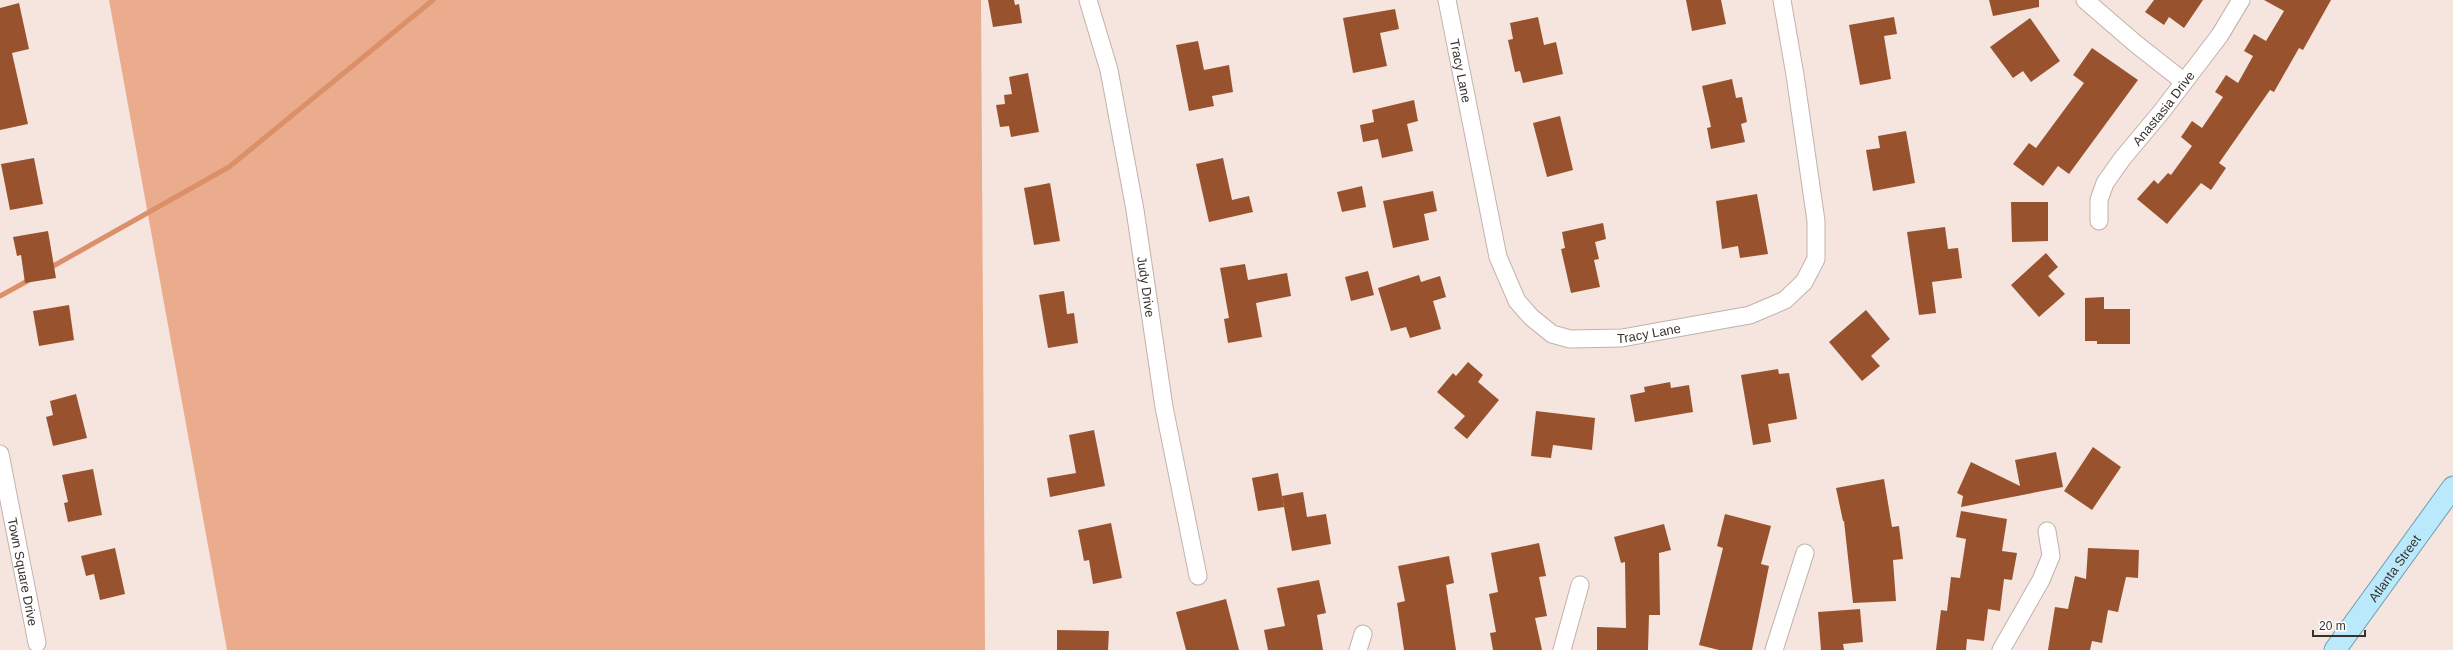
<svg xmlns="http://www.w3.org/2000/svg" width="2453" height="650" font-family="Helvetica,sans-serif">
	<rect width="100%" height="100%" fill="#f5e5de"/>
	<path fill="#eaac8d" d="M109,0h872l4,650h-758z"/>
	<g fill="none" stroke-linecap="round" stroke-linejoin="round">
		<g stroke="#db906a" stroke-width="5">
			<path d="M48,269l181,-102 204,-167"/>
			<path d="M0,296l31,-17"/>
		</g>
	</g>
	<g fill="#98532e">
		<path d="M988,0h26l1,5 4,-1 3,19 -29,4z"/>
		<path d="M1686,0h35l5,24 -34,7z"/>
		<path d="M1989,0h50v7l-46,9z"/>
		<path d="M2154,0h49l-19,28 -15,-11 -5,8 -19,-13z"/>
		<path d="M2264,0h67l-28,50 -4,-2 -25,44 -4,-2 -51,73 7,5 -15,22 -10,-7 -34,41 -30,-25 17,-19 4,4 10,-11 3,2 21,-29 -11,-9 11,-16 10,7 21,-31 -8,-5 11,-17 12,8 15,-27 -9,-5 10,-17 12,7 18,-30z"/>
		<path d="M19,3l10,46 -17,4 16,71 -28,6v-122z"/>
		<path d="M1395,9l4,20 -19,4 7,33 -34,7 -10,-55z"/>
		<path d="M1538,17l6,28 12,-3 7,32 -40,9 -3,-12 -5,1 -7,-32 5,-1 -3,-16z"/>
		<path d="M1894,17l3,17 -13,2 7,43 -31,6 -11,-60z"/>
		<path d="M2030,18l30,43 -29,21 -8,-11 -10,7 -23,-31z"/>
		<path d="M1198,41l6,29 25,-5 4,27 -21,4 2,10 -25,5 -13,-66z"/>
		<path d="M2092,48l46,32 -69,94 -11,-8 -15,20 -30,-22 16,-21 7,5 48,-65 -11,-8z"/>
		<path d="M1028,73l11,59 -28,5 -2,-11 -9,1 -4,-22 9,-1 -1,-9 8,-1 -3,-17z"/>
		<path d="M1732,79l4,19 6,-1 5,25 -6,2 4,18 -34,7 -4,-21 4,-1 -9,-41z"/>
		<path d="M1414,100l4,21 -11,3 6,27 -31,7 -4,-19 -15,3 -3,-17 14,-3 -2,-12z"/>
		<path d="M1560,116l13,54 -26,7 -14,-54z"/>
		<path d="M1906,131l9,52 -42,8 -7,-41 14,-2 -2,-12z"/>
		<path d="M34,158l9,46 -33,6 -9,-46z"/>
		<path d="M1223,158l9,42 17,-4 4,16 -44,10 -13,-58z"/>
		<path d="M1050,183l10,58 -26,4 -10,-57z"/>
		<path d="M1362,186l4,21 -24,5 -5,-20z"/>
		<path d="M1433,191l4,20 -13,3 5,26 -36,8 -10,-47z"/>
		<path d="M1757,194l11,60 -28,4 -2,-12 -16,3 -6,-48z"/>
		<path d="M2011,202h37v39l-36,1z"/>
		<path d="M1603,223l3,16 -11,3 4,17 -5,1 6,27 -29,6 -10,-44 4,-1 -3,-16z"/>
		<path d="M1945,227l3,22 10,-1 4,30 -30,4 4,31 -17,2 -12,-83z"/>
		<path d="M48,231l8,47 -31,5 -4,-28 -4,1 -4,-19z"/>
		<path d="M2046,253l12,14 -10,9 17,18 -26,23 -28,-32z"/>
		<path d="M1245,264l3,16 39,-7 4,23 -35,7 6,34 -34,6 -4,-24 5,-1 -9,-50z"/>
		<path d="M1368,271l6,24 -23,6 -6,-24z"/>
		<path d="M1419,275l2,7 19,-6 6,21 -13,4 8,28 -31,9 -4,-11 -15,4 -13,-43z"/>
		<path d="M1064,291l3,23 7,-1 4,30 -30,5 -9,-53z"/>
		<path d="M2104,297v12h26v35h-33v-3h-12v-43z"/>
		<path d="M69,305l5,35 -35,6 -6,-35z"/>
		<path d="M1866,310l24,29 -19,17 9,10 -18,15 -33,-39z"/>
		<path d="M1468,362l15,13 -5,7 21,18 -32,39 -13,-11 11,-12 -28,-24 16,-19 3,3z"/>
		<path d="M1778,369l1,5 10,-1 8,46 -29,5 3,18 -18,3 -12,-70z"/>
		<path d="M1670,382l1,6 18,-3 4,27 -58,10 -5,-27 15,-3 -1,-5z"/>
		<path d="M76,394l11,44 -34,8 -7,-29 7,-2 -3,-14z"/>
		<path d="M1536,411l59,7 -3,32 -39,-5 -2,13 -20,-2z"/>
		<path d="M1094,430l11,56 -55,11 -3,-19 29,-5 -7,-38z"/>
		<path d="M2093,447l28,20 -29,43 -28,-19z"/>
		<path d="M2056,452l7,35 -102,20 2,-11 -6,-3 14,-31 49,24 -5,-26z"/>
		<path d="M93,469l9,46 -34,7 -4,-19 4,-1 -6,-27z"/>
		<path d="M1278,473l6,34 -26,4 -6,-33z"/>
		<path d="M1884,479l8,48 7,-1 4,33 -10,1 3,41 -43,2 -9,-82h-1l-7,-33z"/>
		<path d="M1303,492l4,25 19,-3 5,30 -39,7 -10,-55z"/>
		<path d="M1961,511l46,8 -5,32 15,2 -5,27 -8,-1 -4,32 -12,-2 -4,32 -17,-2 -1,11h-30l5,-40 6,1 4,-34 9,1 6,-39 -10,-2z"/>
		<path d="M1725,514l46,12 -10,38 8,2 -17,84h-33l-20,-5 24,-97 -6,-2z"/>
		<path d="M1111,523l11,55 -29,6 -4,-24 -5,1 -6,-31z"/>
		<path d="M1664,524l7,26 -12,3 1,62h-11l-1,35h-51v-23l29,1 -1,-66 -4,1 -7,-26z"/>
		<path d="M1539,543l7,33 -7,1 8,39 -12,2 7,32h-49l-3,-17 6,-1 -7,-38 9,-2 -7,-39z"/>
		<path d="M115,548l10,46 -25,6 -6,-26 -8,2 -5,-20z"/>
		<path d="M2088,548l51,2 -1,28 -12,-1 -8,35 -10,-2 -6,33 -10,-2 -2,9h-42l7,-43 13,2 7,-33 11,3z"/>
		<path d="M1449,556l5,27 -8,2 10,65h-52l-7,-47 8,-2 -7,-35z"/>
		<path d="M1319,580l7,33 -9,2 6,35h-55l-4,-20 21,-4 -8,-38z"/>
		<path d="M1226,599l13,51h-53l-10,-38z"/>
		<path d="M1860,609l3,33 -20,2 1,6h-23l-3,-38z"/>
		<path d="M1057,630l52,1 -1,19h-51z"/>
	</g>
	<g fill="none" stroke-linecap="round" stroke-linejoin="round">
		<g stroke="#c1b2ab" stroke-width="19">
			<g id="minor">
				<path id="s1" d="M1088,0l21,70 26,140 29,197 34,169"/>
				<path id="s2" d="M1447,0l51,257 19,44 14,16 21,17 18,5 52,-1 128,-23 35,-15 19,-18 12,-23v-38l-21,-146 -13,-75"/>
				<path d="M2085,0l51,44 47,37"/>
				<path id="s3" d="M2099,221v-21l6,-17 17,-24 40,-48 58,-76 21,-35"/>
				<path id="s4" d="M0,454l37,189"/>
				<path d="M1358,650l5,-16"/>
				<path d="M1562,650l18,-65"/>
				<path d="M1774,650l31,-97"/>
				<path d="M2001,650l40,-70 10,-24 -4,-25"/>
			</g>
		</g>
		<g stroke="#6e9fb1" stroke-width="23">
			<g id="major">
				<path id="s5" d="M2335,650l118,-163"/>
			</g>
		</g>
		<use href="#minor" stroke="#fff" stroke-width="17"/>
		<use href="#major" stroke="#b9e9fa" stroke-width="21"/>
	</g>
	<g text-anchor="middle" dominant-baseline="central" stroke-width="4" stroke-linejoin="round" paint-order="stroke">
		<g font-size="13" fill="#37312e" stroke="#fff">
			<text stroke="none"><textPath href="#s2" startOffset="72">Tracy Lane</textPath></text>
			<text stroke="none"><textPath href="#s3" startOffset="134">Anastasia Drive</textPath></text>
			<text stroke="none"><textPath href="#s1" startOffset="293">Judy Drive</textPath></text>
			<text stroke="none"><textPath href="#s2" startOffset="456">Tracy Lane</textPath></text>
			<text stroke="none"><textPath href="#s5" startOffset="101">Atlanta Street</textPath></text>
			<text stroke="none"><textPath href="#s4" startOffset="120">Town Square Drive</textPath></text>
		</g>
	</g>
	<path d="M2313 630v6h52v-6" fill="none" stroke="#37312e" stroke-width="2"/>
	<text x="2319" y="630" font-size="12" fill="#37312e" stroke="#ffffff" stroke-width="3" paint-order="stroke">20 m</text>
</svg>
